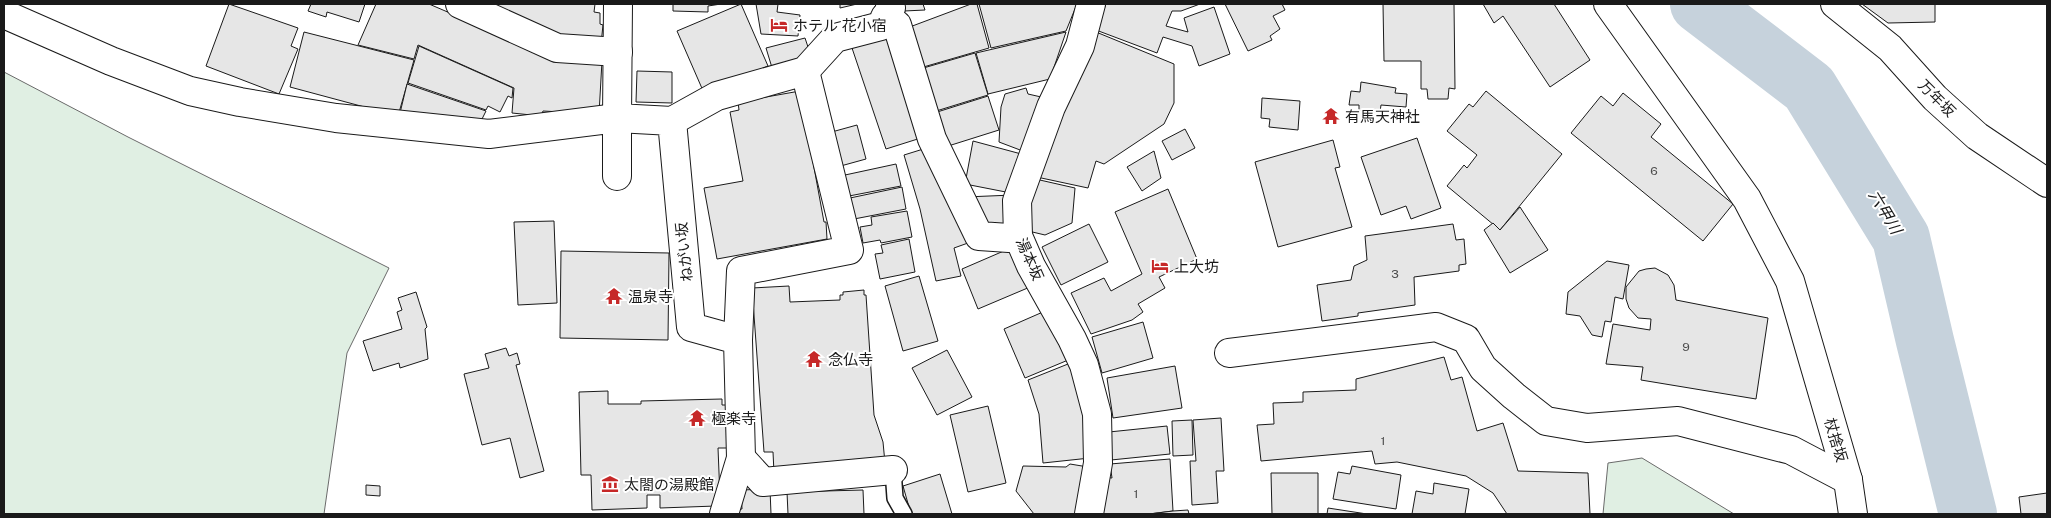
<svg xmlns="http://www.w3.org/2000/svg" width="2051" height="518" font-family="'Public Sans','Noto Sans JP',sans-serif">
	<rect width="100%" height="100%" fill="#fff"/>
	<g fill="#e0efe3" stroke="#6a6a6a">
		<path d="M4,72l124,65 261,131 -42,85 -23,161h-320z"/>
		<path d="M1642,458l92,56h-131l5,-51z"/>
	</g>
	<g fill="none" stroke-linecap="round" stroke-linejoin="round">
		<path stroke="#c6d2dc" stroke-width="58" d="M1699,4l110,84 92,150 24,103 43,173"/>
	</g>
	<g fill="#e6e6e6" stroke="#1a1a1a">
		<path d="M229,4l69,24 -7,18 7,3 -19,45 -73,-28z"/>
		<path d="M311,4h54l-6,18 -32,-10 -1,5 -18,-6z"/>
		<path d="M376,4h53l121,52 52,5 -3,53 -56,-3 -2,5 -29,-3 2,-25 -96,-43 -4,14 -56,-14z"/>
		<path d="M487,4h108l-1,8 6,1v11l3,1 -2,19 -48,-6z"/>
		<path d="M673,4h48l-13,2v6l-35,-1z"/>
		<path d="M741,4l27,62 -64,27 -27,-62z"/>
		<path d="M756,4h22l-1,8 23,3 -2,21 -37,-2z"/>
		<path d="M840,4h17l-17,4z"/>
		<path d="M903,4h20l2,6 -21,1z"/>
		<path d="M971,4h6l12,44 -69,20 -13,-40z"/>
		<path d="M979,4h98l-11,27 -75,17z"/>
		<path d="M1106,4h94l-19,7h-9l-6,15 22,6 -4,-14 30,-11 16,47 -31,12 -7,-20 -29,-9 -6,16 -61,-23z"/>
		<path d="M1225,4h57l3,6 -12,6 7,13 -10,7 2,4 -24,11z"/>
		<path d="M1383,4h71l1,85 -6,-1 -1,11h-20l-1,-10h-6v-28h-37z"/>
		<path d="M1483,4h71l36,56 -40,27 -47,-71 -9,7z"/>
		<path d="M1862,4h73v18l-47,1z"/>
		<path d="M304,32l110,28 -16,56 -108,-29z"/>
		<path d="M1066,32l-16,47 -62,15 -12,-41z"/>
		<path d="M1096,32l78,32v39l-10,21 -60,40 -8,-3 -8,27 -56,-12z"/>
		<path d="M891,36l33,101 -38,12 -34,-101z"/>
		<path d="M805,38l7,21 -39,12 -7,-23z"/>
		<path d="M419,46l94,42 -1,10 -4,-2 -8,16 -12,-6 -2,4 -78,-27z"/>
		<path d="M975,53l13,42 -55,17 -13,-43z"/>
		<path d="M637,71l35,1v31l-36,-1z"/>
		<path d="M1361,82l35,6 -1,5 12,1 -1,13 -25,-2 -1,7 -21,-1v-6h-10l2,-14 9,1z"/>
		<path d="M407,84l79,27 -6,12 -80,-10z"/>
		<path d="M1026,88l2,6 22,5 -22,54 -29,-11 2,-35 4,-13z"/>
		<path d="M800,91l24,131h2l1,17 -110,20 -13,-71 39,-7 -13,-69 9,-2 -1,-8z"/>
		<path d="M1486,91l76,63 -62,76 -53,-44 17,-21 3,3 10,-13 -30,-24 22,-27 4,3z"/>
		<path d="M1623,93l38,31 -10,13 82,67 -30,37 -132,-108 30,-37 12,10z"/>
		<path d="M988,96l11,34 -54,17 -11,-34z"/>
		<path d="M1262,98l38,3 -2,29 -29,-3 1,-8 -9,-1z"/>
		<path d="M857,125l9,34 -29,8 -9,-34z"/>
		<path d="M1185,129l10,19 -23,12 -10,-19z"/>
		<path d="M1417,138l24,70 -30,11 -5,-13 -25,9 -20,-58z"/>
		<path d="M1333,140l7,27 -5,1 17,59 -74,20 -23,-85z"/>
		<path d="M973,141l52,14 -9,39 -51,-10z"/>
		<path d="M933,146l35,97 -14,5 7,28 -25,5 -16,-72 -16,-54z"/>
		<path d="M1154,151l7,27 -19,13 -15,-24z"/>
		<path d="M896,164l5,22 -52,10 -4,-21z"/>
		<path d="M1031,178l44,10 -3,35 -27,12 -21,-5z"/>
		<path d="M902,187l4,22 -52,10 -4,-21z"/>
		<path d="M1168,189l29,70 -38,18 6,11 -27,16 5,8 -11,8 -41,14 -20,-41 33,-15 7,13 31,-17 -27,-62z"/>
		<path d="M1013,195v37l-33,-1 -15,-34z"/>
		<path d="M1520,207l28,43 -38,23 -26,-43 9,-7 7,7z"/>
		<path d="M907,211l5,26 -31,6 -1,-3 -17,3 -3,-16 12,-2 -1,-8z"/>
		<path d="M554,221l3,82 -39,2 -4,-83z"/>
		<path d="M1089,224l19,38 -47,23 -19,-38z"/>
		<path d="M1453,224l3,16 8,-1 2,25 -7,1v6l-45,6 1,28 -57,8v3l-36,5 -5,-36 34,-5 3,-14 13,-6 -2,-24z"/>
		<path d="M909,239l6,33 -35,7 -5,-25 8,-1 -2,-8z"/>
		<path d="M1013,247l17,40 -52,22 -16,-40z"/>
		<path d="M561,251l108,2 -1,87 -108,-2z"/>
		<path d="M1607,261l22,4 -6,34 -8,-2 -4,25 -6,-1 -3,16 -10,-2 -12,-19 -14,-2 2,-22z"/>
		<path d="M1655,268l13,7 6,10 2,15 92,18 -12,81 -115,-19 2,-13 -37,-3 7,-40 37,6 1,-11 -13,-1 -9,-10 -3,-9v-12l13,-16 7,-2z"/>
		<path d="M919,276l19,65 -35,10 -18,-65z"/>
		<path d="M789,286l1,16 50,-2v-5h3v-3l21,-2v5h2l8,120 9,27 2,21 -111,10 -1,-21h-9l-12,-164z"/>
		<path d="M416,292l11,35 -2,2 3,30 -28,9 -1,-5 -26,8 -10,-30 39,-12 -5,-17 5,-2 -4,-12z"/>
		<path d="M1052,308l21,50 -48,20 -21,-49z"/>
		<path d="M1143,322l10,36 -51,15 -10,-36z"/>
		<path d="M506,348l3,8 8,-3 3,11 -4,1 28,106 -24,7 -10,-40 -28,7 -18,-71 25,-6 -4,-14z"/>
		<path d="M947,350l25,47 -35,18 -25,-47z"/>
		<path d="M1444,357l7,23 11,-3 15,54 26,-8 15,48 70,2 2,41h-83l-14,-21 -27,-17 -69,-14 -22,2 -3,-13 -111,10 -4,-36 17,-1 -1,-21 30,-1v-10l53,-2v-11z"/>
		<path d="M1073,362l12,36 5,60 -47,5 -4,-49 -11,-34z"/>
		<path d="M1175,366l7,42 -69,10 -6,-40z"/>
		<path d="M608,391v13h33v-3l81,-2v6h7l1,43h-12l2,49 -4,9 -56,2v-13h-13v13l-55,2 -1,-35h-10l-2,-83z"/>
		<path d="M988,406l18,77 -38,9 -18,-77z"/>
		<path d="M1221,418l3,53h-8l2,32 -26,2 -2,-44h6l-3,-41z"/>
		<path d="M1192,420l1,35 -20,1 -1,-35z"/>
		<path d="M1167,426l3,28 -59,6 -2,-28z"/>
		<path d="M1170,459l3,52 -24,3h-50l3,-37 10,1 -2,-14z"/>
		<path d="M1070,464l18,3 -7,47h-47l-18,-23 7,-25 43,1z"/>
		<path d="M1352,466l49,9 -5,34 -63,-10 5,-27 12,2z"/>
		<path d="M1271,473h47v41h-46z"/>
		<path d="M940,474l12,40h-41l-8,-28z"/>
		<path d="M1434,483l35,6 -4,25h-53l4,-23 17,3z"/>
		<path d="M366,485l14,1v10l-14,-1z"/>
		<path d="M770,489l1,25h-33v-5h4l-1,-19z"/>
		<path d="M863,490l1,24h-76l-1,-22z"/>
		<path d="M2047,493v21h-26l-2,-17z"/>
		<path d="M1328,508l39,6h-40z"/>
		<path d="M1188,510l1,4h-40l24,-3z"/>
	</g>
	<g fill="none" stroke-linecap="round" stroke-linejoin="round">
		<g stroke="#1a1a1a" stroke-width="18">
			<path id="service" d="M893,470l2,28 9,16"/>
		</g>
		<g stroke="#1a1a1a" stroke-width="30">
			<g id="minor">
				<path d="M460,4l97,44 61,4"/>
				<path d="M618,4l-1,114 55,3 19,206 47,13 3,118 -17,56"/>
				<path d="M1835,4l55,44 45,50 42,38 70,47"/>
				<path d="M4,14l107,47 79,30 50,11 96,16 153,16 128,-16v58"/>
				<path d="M885,17l12,8 35,114 47,97 30,2 9,-2"/>
				<path d="M672,121l45,-25 88,-25 30,-33 46,-12 10,-18 -1,-4"/>
				<path d="M738,340l3,-69 108,-21 -44,-179"/>
				<path d="M1229,353l207,-26 30,12 17,29 31,28 32,25 41,7 91,-7 113,29 57,30"/>
				<path d="M741,458l22,24 130,-12"/>
				<path d="M1089,514l9,-51 -1,-49 -13,-49 -12,-26 -41,-73 -13,-30 -1,-35 34,-94 29,-61 11,-42"/>
			</g>
		</g>
		<g stroke="#1a1a1a" stroke-width="30">
			<path id="tertiary" d="M1608,4l139,195 43,82 58,199 5,34"/>
		</g>
		<use href="#service" stroke="#fff" stroke-width="15"/>
		<use href="#minor" stroke="#fff" stroke-width="28"/>
		<use href="#tertiary" stroke="#fff" stroke-width="28"/>
	</g>
	<defs>
		<g id="hotel-bare" transform="scale(1.35)"><path d="M-6-4.5h1.5V1H6V5H4.5V3h-9V5H-6ZM-4 0a1.8 1.8 0 1 1 3.6 0ZM.5 0V-2.5h3Q6-2.5 6 0Z" fill="#c62828" stroke="#fff" stroke-width="2.5" paint-order="stroke"/></g>
		<g id="temple-bare" transform="scale(1.35)"><path d="M0-6L5-2H3V0L6.5 2.5H4V6H1.5V3h-3V6H-4V2.5H-6.5L-3 0V-2H-5Z" fill="#c62828" stroke="#fff" stroke-width="2.5" paint-order="stroke"/></g>
		<g id="museum-bare" transform="scale(1.35)"><path d="M0-6L6-3V-2H-6V-3ZM-5-1h2V3h-2ZM-1-1h2V3h-2ZM3-1h2V3H3ZM-6 4H6V6H-6Z" fill="#c62828" stroke="#fff" stroke-width="2.5" paint-order="stroke"/></g>
	</defs>
	<g fill-rule="evenodd">
		<use href="#hotel-bare" x="779" y="25"/>
		<use href="#temple-bare" x="1331" y="116"/>
		<use href="#hotel-bare" x="1160" y="266"/>
		<use href="#temple-bare" x="614" y="296"/>
		<use href="#temple-bare" x="814" y="359"/>
		<use href="#temple-bare" x="697" y="418"/>
		<use href="#museum-bare" x="610" y="484"/>
	</g>
	<g text-anchor="middle" dominant-baseline="central" stroke-width="4" stroke-linejoin="round" paint-order="stroke">
		<g font-size="12" fill="#4d4d4d">
			<text x="1654" y="171">6</text>
			<text x="1395" y="274">3</text>
			<text x="1686" y="347">9</text>
			<text x="1383" y="441">1</text>
			<text x="1136" y="494">1</text>
		</g>
		<g font-size="15" fill="#1a1a1a" stroke="#fff" text-anchor="start">
			<text x="793" y="25">ホテル 花小宿</text>
			<text x="1345" y="116">有馬天神社</text>
			<text x="1174" y="266">上大坊</text>
			<text x="628" y="296">温泉寺</text>
			<text x="828" y="359">念仏寺</text>
			<text x="711" y="418">極楽寺</text>
			<text x="624" y="484">太閤の湯殿館</text>
		</g>
		<g font-size="15" fill="#1a1a1a" stroke="#fff">
			<text transform="translate(1937 98) rotate(45)">万年坂</text>
			<text transform="translate(684 252) rotate(-96)">ねがい坂</text>
			<text transform="translate(1030 259) rotate(66)">湯本坂</text>
			<text transform="translate(1836 440) rotate(73)">杖捨坂</text>
		</g>
		<g font-size="16" font-style="italic" fill="#1a1a1a" stroke="#fff">
			<text transform="translate(1885 212) rotate(59)">六甲川</text>
		</g>
	</g>
	<rect width="2051" height="518" fill="none" stroke="#1a1a1a" stroke-width="10"/>
</svg>
